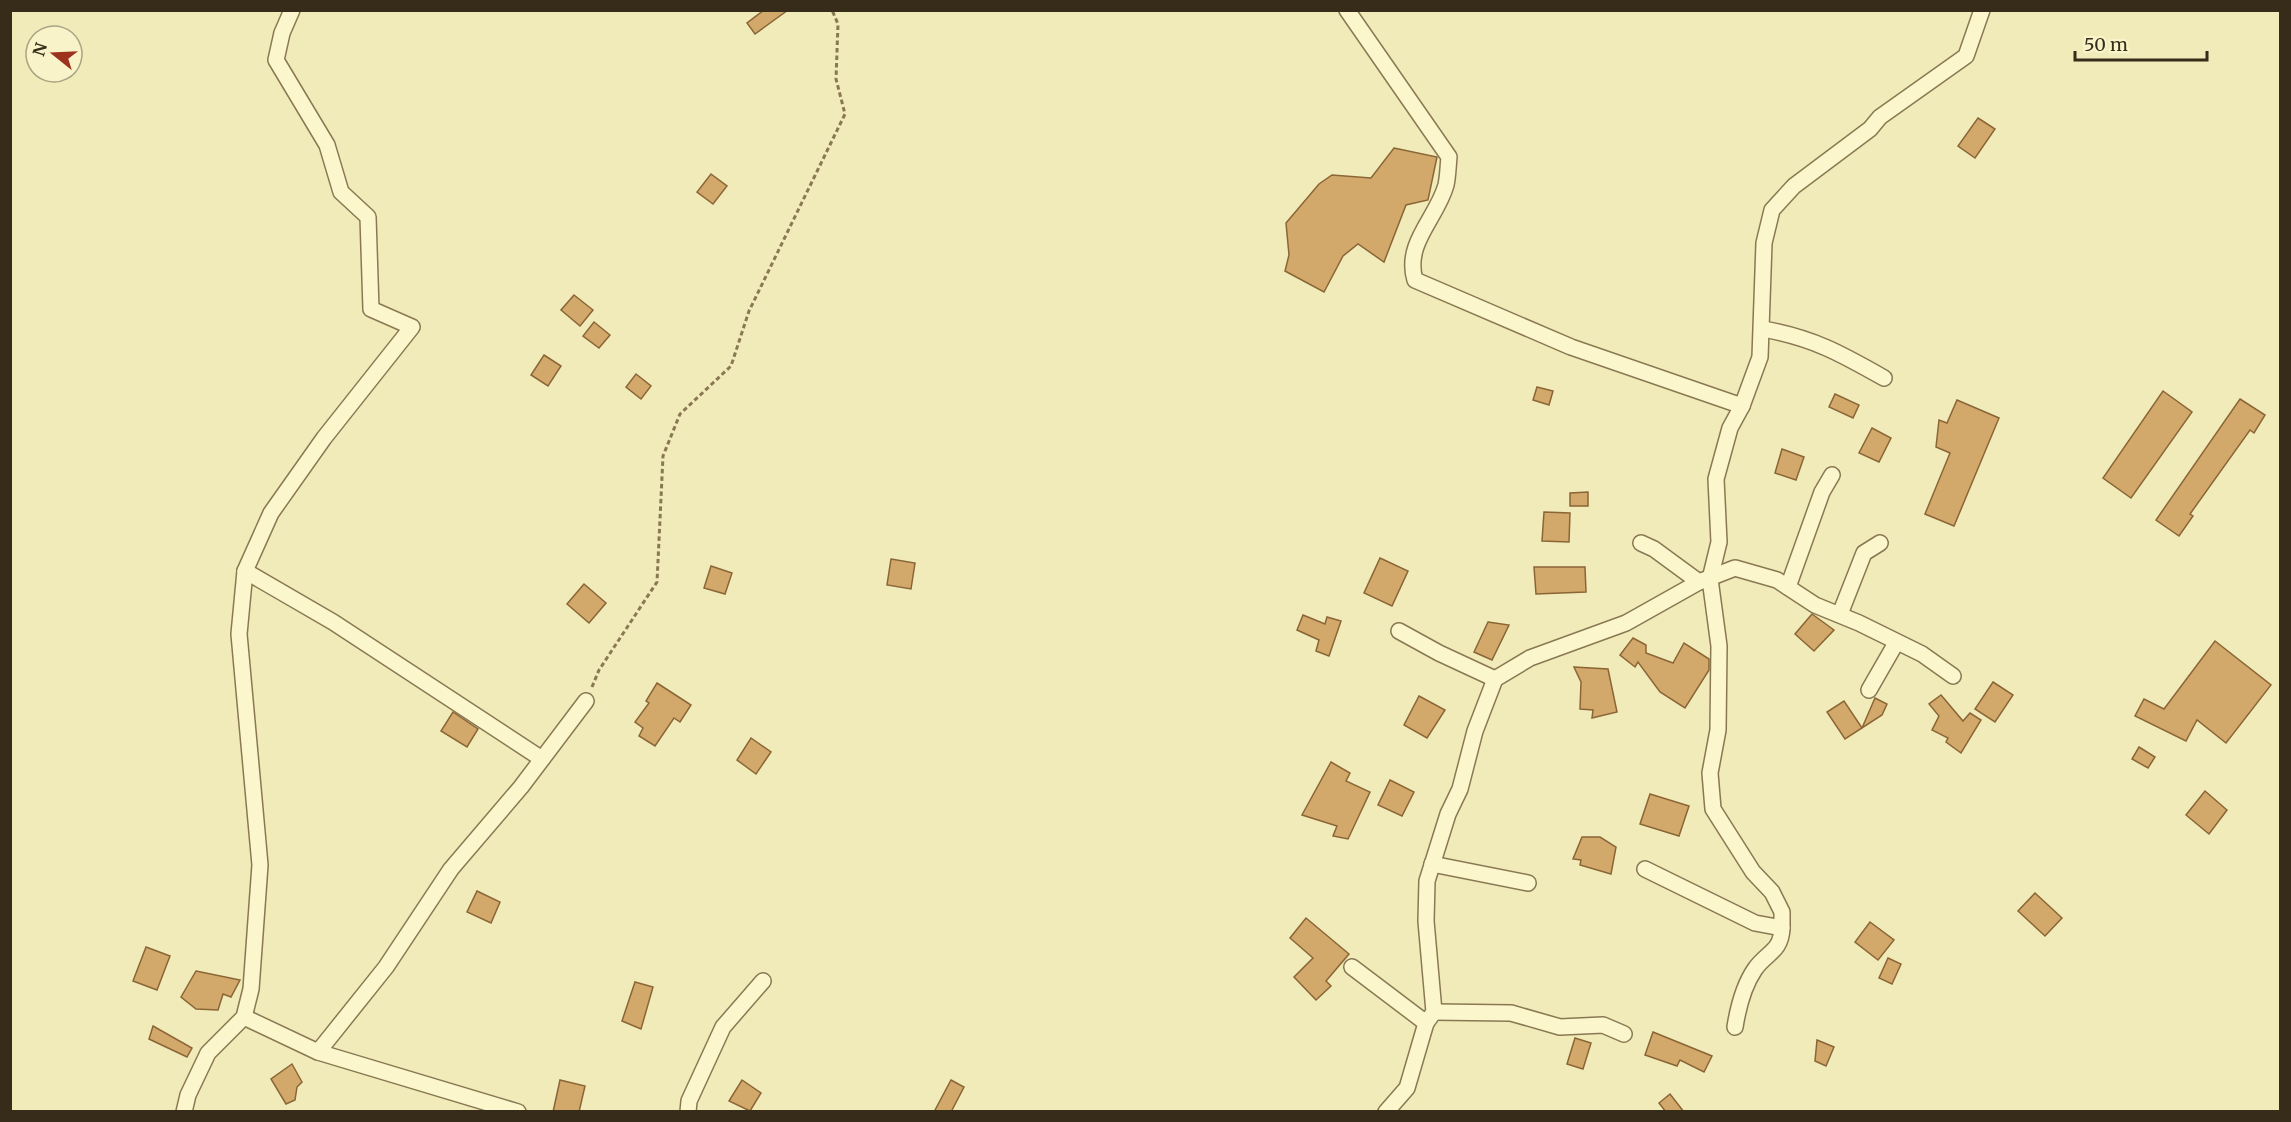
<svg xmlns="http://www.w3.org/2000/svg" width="2291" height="1122" font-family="Merriweather,serif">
	<rect width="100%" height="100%" fill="#f1eab9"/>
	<g fill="#d3a86b" stroke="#8a6636" stroke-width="1.5">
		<path d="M764,10h24l-33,24 -8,-11z"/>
		<path d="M1978,118l17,11 -20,29 -17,-12z"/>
		<path d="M1394,148l43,9 -9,43 -22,5 -22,57 -26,-18 -15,12 -19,36 -39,-21 4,-16 -3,-32 33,-39 13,-9 39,3z"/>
		<path d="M711,174l16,12 -14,18 -16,-12z"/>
		<path d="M574,295l19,15 -13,16 -19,-16z"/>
		<path d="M594,322l16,13 -11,13 -16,-12z"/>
		<path d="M544,355l17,11 -13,20 -17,-11z"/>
		<path d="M636,374l15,12 -10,13 -15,-12z"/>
		<path d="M1537,387l16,4 -4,14 -16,-5z"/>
		<path d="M2163,391l29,21 -61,86 -28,-20z"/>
		<path d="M1835,394l24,11 -6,13 -24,-11z"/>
		<path d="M2240,399l25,16 -11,18 -4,-3 -60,84 3,2 -14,20 -23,-16z"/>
		<path d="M1957,400l42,18 -45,108 -29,-12 25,-61 -14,-6 3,-27 8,3z"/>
		<path d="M1872,428l19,10 -12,24 -20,-9z"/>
		<path d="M1782,449l22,8 -8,23 -21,-7z"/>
		<path d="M1588,492v14h-18v-13z"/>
		<path d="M1544,512l26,1 -1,29 -27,-1z"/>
		<path d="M1380,558l28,13 -16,35 -28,-13z"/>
		<path d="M891,559l24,4 -4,26 -24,-4z"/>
		<path d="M711,566l21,7 -7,21 -21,-6z"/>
		<path d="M1534,567h51l1,25 -50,2z"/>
		<path d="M584,584l22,19 -17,20 -22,-19z"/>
		<path d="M1812,614l22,16 -20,21 -19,-17z"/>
		<path d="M1303,615l22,9 2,-7 14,4 -12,35 -13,-5 3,-11 -22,-10z"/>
		<path d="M1488,622l21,3 -17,35 -18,-8z"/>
		<path d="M1633,638l13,7v8l27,10 11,-20 25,16v11l-24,38 -25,-16 -22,-30 -3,5 -15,-12z"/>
		<path d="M2215,641l56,44 -45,58 -29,-23 -11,21 -51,-25 9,-17 20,10z"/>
		<path d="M1574,667l34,2 9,43 -25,6 1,-8 -13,-1 1,-27z"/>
		<path d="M1993,682l20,13 -18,27 -20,-13z"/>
		<path d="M657,683l34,22 -11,17 -6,-4 -19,28 -16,-10 4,-8 -8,-6 14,-19 -3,-2z"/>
		<path d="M1941,695l22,26 7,-8 11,7 -20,33 -15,-11 2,-4 -16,-8 7,-14 -10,-12z"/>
		<path d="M1419,696l26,14 -18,28 -23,-13z"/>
		<path d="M1875,698l12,6 -5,11 -37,24 -18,-27 17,-11 18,27z"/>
		<path d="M453,712l25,17 -11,18 -26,-16z"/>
		<path d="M751,738l20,14 -15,22 -19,-14z"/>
		<path d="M2139,747l16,10 -7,11 -16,-9z"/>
		<path d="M1331,762l19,11 -4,8 24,11 -22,47 -15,-3 4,-10 -35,-11z"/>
		<path d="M1390,780l24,12 -12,24 -24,-11z"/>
		<path d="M2205,791l22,19 -18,24 -23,-19z"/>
		<path d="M1650,794l39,12 -10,30 -39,-12z"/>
		<path d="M1582,837h18l16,10 -5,27 -31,-9 1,-5 -8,-1z"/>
		<path d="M477,891l23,11 -9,21 -24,-11z"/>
		<path d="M2035,893l27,25 -17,18 -27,-25z"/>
		<path d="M1306,918l43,36 -23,27 5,5 -15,14 -22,-23 19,-19 -23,-20z"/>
		<path d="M1870,922l24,18 -16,20 -23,-18z"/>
		<path d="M146,947l24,9 -13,34 -24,-9z"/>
		<path d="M1888,958l13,6 -9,20 -13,-6z"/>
		<path d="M196,971l44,9 -9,17 -8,-3 -5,16 -22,-1 -15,-12z"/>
		<path d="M635,982l18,5 -12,42 -19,-8z"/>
		<path d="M153,1026l39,22 -5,9 -38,-18z"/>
		<path d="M1653,1032l59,24 -8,16 -24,-12 -3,6 -32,-11z"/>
		<path d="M1575,1038l16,5 -8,26 -16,-5z"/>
		<path d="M1817,1040l17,7 -8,19 -11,-5z"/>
		<path d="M292,1064l10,18 -5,5 -2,13 -9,4 -15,-25z"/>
		<path d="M560,1080l25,6 -6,26h-26z"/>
		<path d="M742,1080l19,13 -11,18 -21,-10z"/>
		<path d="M951,1080l13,7 -13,25h-17z"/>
		<path d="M1670,1094l14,18h-18l-7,-9z"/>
	</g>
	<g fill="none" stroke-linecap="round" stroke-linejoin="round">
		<g stroke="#897953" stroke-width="18">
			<g id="street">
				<path d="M1347,10l102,147c-1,9 -1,19 -3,28 -9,33 -42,58 -31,95l156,67 171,59"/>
				<path d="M1763,329c50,9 77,24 121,49"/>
				<path d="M1641,543l13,6 45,33"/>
				<path d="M245,571l88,51 209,137"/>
				<path d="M1788,587l34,-95 10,-17"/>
				<path d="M1840,614l24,-61 16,-10"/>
				<path d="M1399,631l40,22 56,26"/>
				<path d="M1869,690l27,-47"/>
				<path d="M1432,864l96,19"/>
				<path d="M1645,869l110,54 27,5c-1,24 -15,24 -27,41 -11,16 -17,39 -20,58"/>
				<path d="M1782,928v-16l-10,-20 -19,-20 -40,-63 -3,-36 8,-43 1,-84 -9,-67 9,-37 -3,-63 14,-51 12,-22 18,-49 4,-114 8,-33 22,-24 76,-57 10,-12 86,-61 16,-46"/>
				<path d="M1352,967l74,56 8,-11 -8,-91 1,-40 21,-67 12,-25 15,-58 20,-52 35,-21 96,-35 73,-41 36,-14 42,12 38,25 44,18 63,31 31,22"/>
				<path d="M1434,1012l77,1 49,14 43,-2 21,9"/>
				<path d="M244,1017l74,35 200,60"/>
				<path d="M318,1052l68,-85 65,-98 70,-82 65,-86"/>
				<path d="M184,1112l4,-17 20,-42 36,-36 7,-28 9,-124 -21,-231 6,-63 26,-58 53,-75 88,-111 -41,-18 -3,-92 -27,-25 -14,-47 -51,-85 6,-27 10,-23"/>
				<path d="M688,1112l1,-11 34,-74 40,-46"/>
				<path d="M1386,1112l21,-24 19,-65"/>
			</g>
		</g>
		<path stroke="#897953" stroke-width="3" stroke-dasharray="4.5 3" stroke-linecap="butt" d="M592,687l7,-17 58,-88 6,-126 17,-42 51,-48 18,-55 96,-197 -9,-35 2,-55 -6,-14"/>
		<use href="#street" stroke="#fcf6cd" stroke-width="15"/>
	</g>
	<rect width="2291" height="1122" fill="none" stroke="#362c19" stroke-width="24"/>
	<g transform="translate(54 54) rotate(288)"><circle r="28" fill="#f8f3c9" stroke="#aaa383" stroke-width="1.5"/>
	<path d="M0-4.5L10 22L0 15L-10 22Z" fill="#9d321e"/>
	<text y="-9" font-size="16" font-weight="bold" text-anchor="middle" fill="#362c19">N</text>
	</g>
	<path d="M2075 51v9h132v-9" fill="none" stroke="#362c19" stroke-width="3"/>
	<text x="2084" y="51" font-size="18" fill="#362c19" stroke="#f8f3c9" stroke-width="4.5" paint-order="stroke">50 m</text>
</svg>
